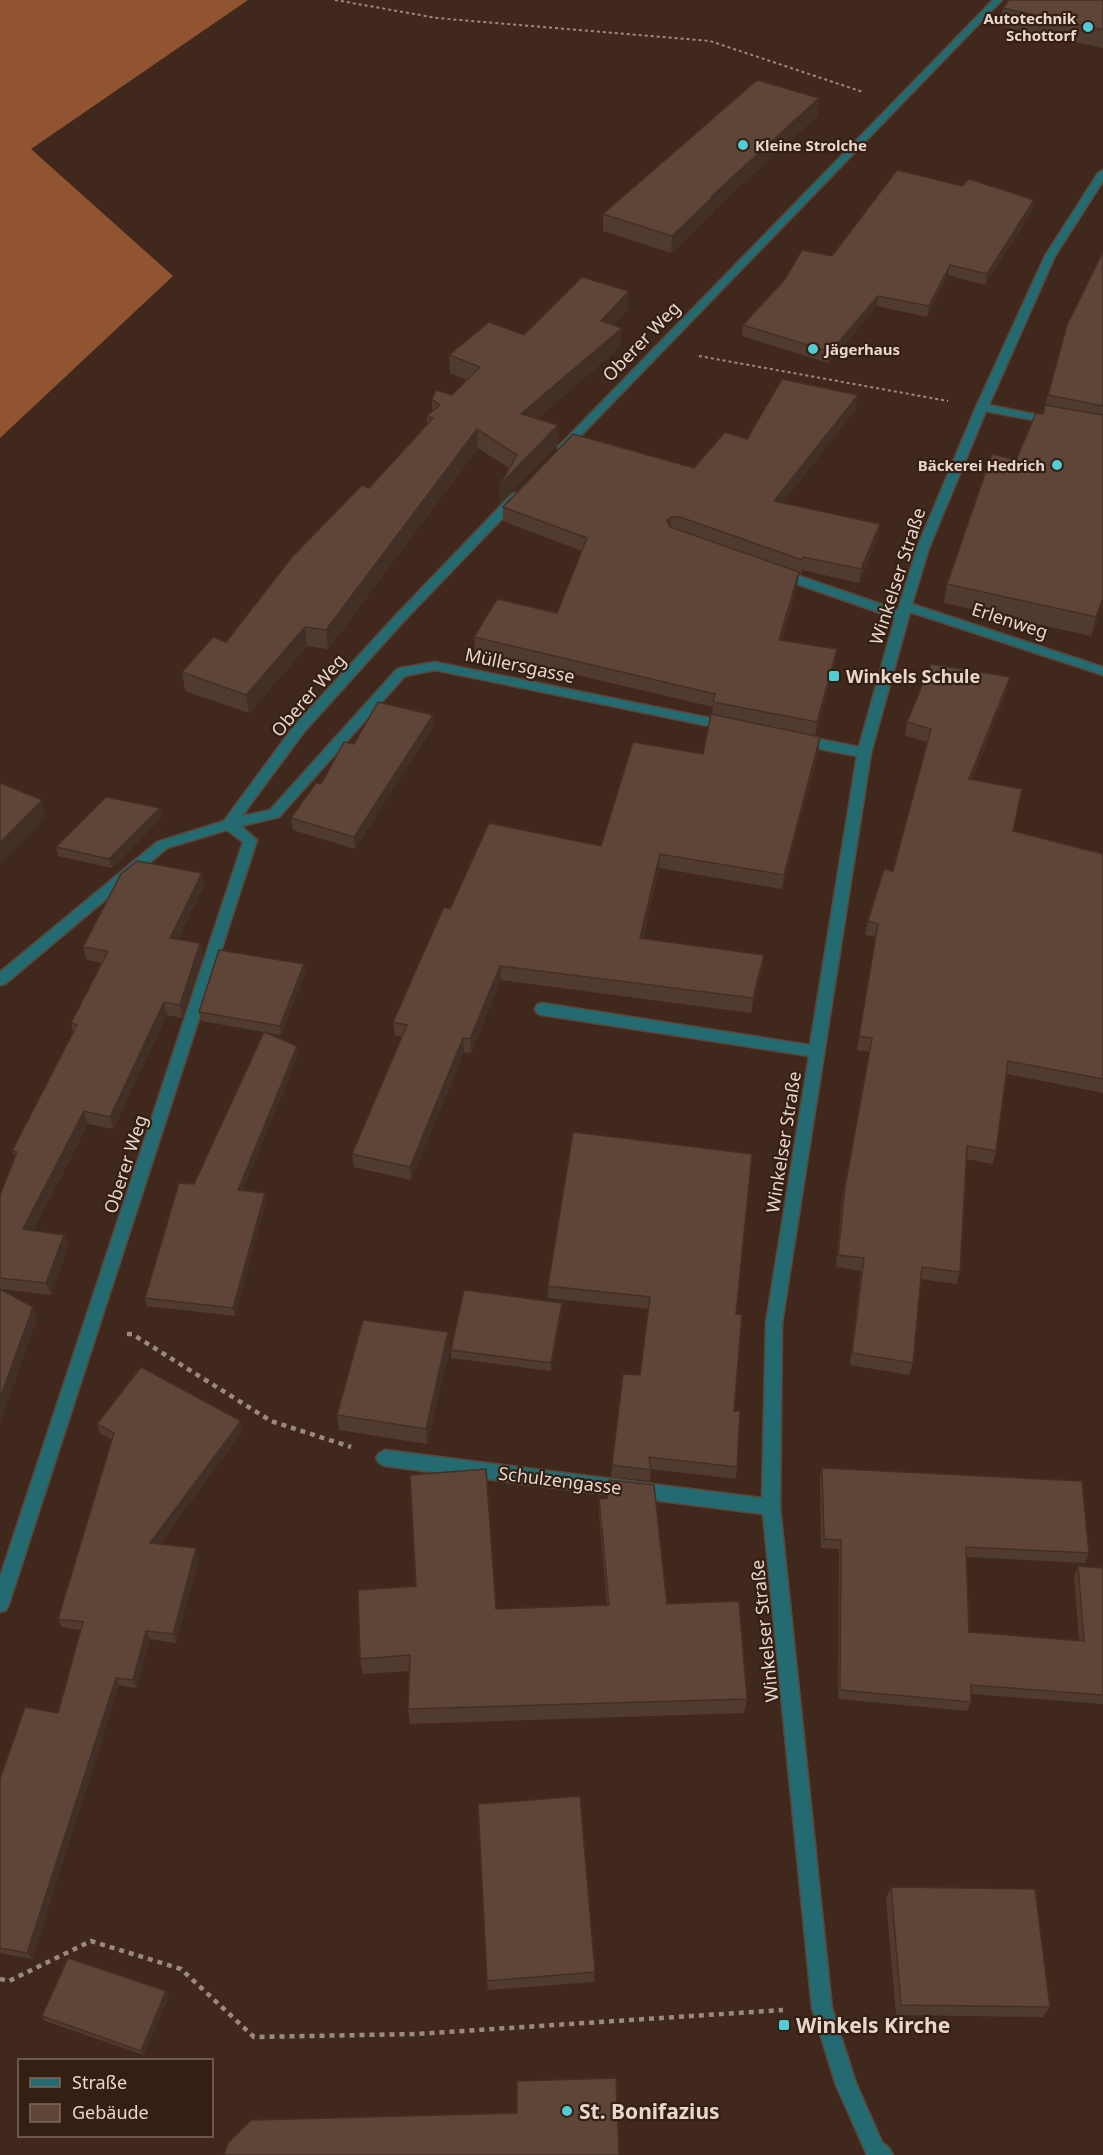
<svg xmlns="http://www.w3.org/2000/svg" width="1103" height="2155" font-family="'Noto Sans',sans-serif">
	<rect width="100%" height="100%" fill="#40291c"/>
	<path fill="#915430" d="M0,0h248l-217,149 142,127 -173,162z"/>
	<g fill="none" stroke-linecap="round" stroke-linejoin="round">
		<g stroke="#5b4539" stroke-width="3">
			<g id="minor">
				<path d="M993,0h9l-436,451h-8v-4z"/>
				<path d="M1103,170v11l-48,75 -66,149 64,13 6,3 -6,3 -67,-13 -57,137 -17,56 191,63v8l-193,-63 -39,141 -89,570 -2,184 52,501 24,75 26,59 7,6 4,7h-26l-31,-70 -24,-77 -49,-494 -378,-48 -6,-3 -3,-5 3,-5 6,-3 377,48 4,-175 43,-267 -267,-41 -5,-2 -2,-4 2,-4 5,-2 268,42 47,-289 -58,-11 -7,-5 7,-5 60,12 36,-129 -118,-41 -2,-3 6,-4 4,1 113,39 19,-62 59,-141 69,-151 53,-83z"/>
				<path d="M516,493l4,1v6l-116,121 -100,111 -62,84 28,-6 127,-141 4,-1 34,-6 294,60 7,4 -7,4 -294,-60 -30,6 -126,141 -38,9 16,14 -248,764 -3,6 -6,2v-35l243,-735 -16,-12 -60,18 -162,136 -5,1v-13l157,-130 67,-21 70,-95 102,-111 116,-121z"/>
			</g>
		</g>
		<g stroke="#9c897e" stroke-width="2" stroke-dasharray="3 3" stroke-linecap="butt">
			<path d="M335,0l102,18 273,23 153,51"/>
			<path d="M699,356l249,45"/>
		</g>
		<g stroke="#9c897e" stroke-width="4.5" stroke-dasharray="5 5" stroke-linecap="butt">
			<path d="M127,1334h5l139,87 80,26"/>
			<path d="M0,1979l9,2 82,-40 90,28 73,68 163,-3 366,-24"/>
		</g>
		<use href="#minor" fill="#236b70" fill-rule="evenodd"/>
	</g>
	<g fill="#513b2f">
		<path d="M1103,0v48l-103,-22 3,-18z"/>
		<path d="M818,115l-105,96v2l-42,40 -68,-22v-17z"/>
		<path d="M1032,211l-47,74 -37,-10 -21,42 -50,-11 -49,57 -86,-27 1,-11z"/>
		<path d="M1103,252v352l-12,32 -147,-33 3,-19 69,-124 27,-46 5,-19z"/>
		<path d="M628,309l-14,16 7,21 -84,73 21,25 -59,61v-19l10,-18 -31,-20 -150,201 -21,-3 -58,67 -64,-22 -3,-19 44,-30 143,-154 58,-63v-9l5,-5v-12l20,-4 15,-15 -17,-7 -1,-18z"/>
		<path d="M856,409l-74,94 96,35 -19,45 -57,-13 -1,4 -2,-1 -2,13 -15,54 53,23 -20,73 5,1 -2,15 -36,137 -123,-21 -16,71 121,16 -2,14 -11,44 -250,-33 -30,73 -7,-1 -53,128 -57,-13 -2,-13 50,-117 -7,-2 -2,-13 57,-113 151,-63 102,-92 9,-40 1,-7 -238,-56 -1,-14 83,-24 25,-62 -79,-30v-14l191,-39 53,-29z"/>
		<path d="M1007,691l-35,88 41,52 90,23v239l-96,-19 -11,77 -3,13 -26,-5 -7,113 -4,12 -35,-5 -8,84 -4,12 -59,-10 11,-94 -25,-4 6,-67 28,-148 -13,-2 19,-113 -11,-2 3,-14 25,-50 35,-129 -23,-6 2,-14z"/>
		<path d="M433,727l-78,122 -62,-19 -2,-12 63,-74z"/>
		<path d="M162,817l-50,51 -54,-12 -2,-9z"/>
		<path d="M204,886l-26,53 25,17 -21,62 -15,-3 -54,114 -25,-5 -55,106 31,5 4,12 -17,48 -50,-6 36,29 -37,105v-228l15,-37 -3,-7 61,-118 -2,-10 31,-60 -15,-3 -4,-13z"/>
		<path d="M304,964l1,9 -24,62 -17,-3 33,14 1,9 -55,135 22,3 1,8 -31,115 -88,-10 -2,-8 49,-114 70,-152 -63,-11 -2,-9z"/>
		<path d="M573,1132l163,182 -2,97 3,56 -1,12 -85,-10 -1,12 -39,-4 1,-12 28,-90 8,-66 -100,-11v-12z"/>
		<path d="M562,1311l-11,60 -100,-13v-8z"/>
		<path d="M450,1347l-23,97 -88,-14 -2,-15z"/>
		<path d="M97,1424l146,6 -84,114 40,13 -23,86 -26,-4 -14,49 -17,-3 -87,274 -32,-6v-174l58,-66 23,-83 -19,-3 -4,-8 54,-179 -12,-7z"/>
		<path d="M822,1468l267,85 -4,10 -119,-6 3,75 110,8 -5,-64 4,-10 25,2v136l-132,-10v8l-4,9 -129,-12 1,-150 -18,-1 -1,-70z"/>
		<path d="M599,1499l68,105 80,95 -3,14 -334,11 -2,-15 1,-38 -46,3 -3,-15 136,-50 111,-4 -8,-90z"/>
		<path d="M891,1887l159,120 -7,10 -147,-2 -10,-117z"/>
		<path d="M595,1972l-1,10 -106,8 -1,-9z"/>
		<path d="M166,1991l3,5 -25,59 -99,-34 -3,-5z"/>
	</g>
	<g fill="#423026">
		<path d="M819,98l-1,17 -105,96v2l-42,40 1,-17 40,-40z"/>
		<path d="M1034,200l-2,11 -47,74 2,-11z"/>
		<path d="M950,265l-2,10 -21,42 2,-11z"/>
		<path d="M629,291l-1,18 -27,30v-18z"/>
		<path d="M878,296l-1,10 -49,57 2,-11z"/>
		<path d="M622,328l-1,18 -100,87v-19z"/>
		<path d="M858,395l-2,14 -83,106 1,-14z"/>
		<path d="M558,425v19l-59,61v-19z"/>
		<path d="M477,429l1,19 -150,201 -2,-19z"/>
		<path d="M671,517l-1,14 -3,-10z"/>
		<path d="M880,524l-2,14 -19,45 2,-14z"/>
		<path d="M799,572l-2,14 -19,67 1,-13z"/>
		<path d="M1103,598v6l-12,32 5,-19z"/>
		<path d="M305,627l2,19 -58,67 -3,-18z"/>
		<path d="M837,649l-2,14 -20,73 2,-14z"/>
		<path d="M1010,677l-3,14 -41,101 3,-13z"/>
		<path d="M433,715v12l-78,122 -1,-12z"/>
		<path d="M820,737l-2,15 -36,137 2,-14z"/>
		<path d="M42,800l4,17 -46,48v-22z"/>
		<path d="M160,808l2,9 -50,51 -3,-9z"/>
		<path d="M660,854l-1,14 -19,85v-15z"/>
		<path d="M202,873l2,13 -31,65 -3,-13z"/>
		<path d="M200,943l3,13 -21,62 -2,-13z"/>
		<path d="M764,955l-2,14 -11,44 2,-15z"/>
		<path d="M304,964l1,9 -24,62 -1,-9z"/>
		<path d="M500,966l1,14 -30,73 -1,-14z"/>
		<path d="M164,1002l3,13 -54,114 -3,-12z"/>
		<path d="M463,1038l1,14 -53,128 -1,-13z"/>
		<path d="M297,1046l1,9 -58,143 -2,-8z"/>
		<path d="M84,1111l4,13 -61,117 -4,-12z"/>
		<path d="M265,1193l1,8 -31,115 -2,-8z"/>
		<path d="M64,1235l4,12 -17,48 -5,-12z"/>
		<path d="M562,1303v8l-11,60v-8z"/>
		<path d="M33,1307l4,11 -37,105v-25z"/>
		<path d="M448,1332l2,15 -23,97 -1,-15z"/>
		<path d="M241,1421l2,9 -90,121 -3,-8z"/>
		<path d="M196,1548l3,9 -23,86 -3,-9z"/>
		<path d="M146,1631l4,8 -14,49 -3,-8z"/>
		<path d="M116,1678l3,7 -87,274 -5,-6z"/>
		<path d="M166,1991l3,5 -25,59 -3,-4z"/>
	</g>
	<g fill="#5e4537" stroke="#423026" stroke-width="1.5">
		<path d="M1009,0h94v30l-100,-22z"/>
		<path d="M757,80l62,18 -107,98h2l-42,40 -69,-22z"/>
		<path d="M897,170l65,16 7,-7 65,21 -47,74 -37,-9 -21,41 -51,-10 -48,56 -87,-27 42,-46 17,-29 30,6z"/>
		<path d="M1103,252v154l-55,-11 19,-70z"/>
		<path d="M582,277l47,14 -28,30 21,7 -101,86 37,11 -59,61 18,-31 -40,-26 -151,201 -21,-3 -59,68 -64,-23 31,-35 13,5 66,-85 70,-72 7,3 64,-70 -6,-2 13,-11 -8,-6 4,-9 16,5 28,-28 -31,-12 40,-33 35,13z"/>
		<path d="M782,379l76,16 -84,106 106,23 -19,45 -58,-12 -1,3 -122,-43h-9l-4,4 3,6 129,45 -20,68 58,9 -20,73 -104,-20 2,-8 -241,-57 23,-38 60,14 30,-75 -84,-31 70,-73 121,34 31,-36 22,7z"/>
		<path d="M1045,405l58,10v183l-7,19 -149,-33 45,-130 24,6 20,-47 7,1z"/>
		<path d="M931,664l79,13 -41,102 53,10 -9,42 90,23v225l-95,-18 -12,90 -29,-5 -7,126 -38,-5 -9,96 -61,-10 12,-95 -26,-3 7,-68 27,-149 -13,-2 19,-112 -10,-3 16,-52 9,2 38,-142 -24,-7z"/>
		<path d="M378,702l55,13 -79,122 -63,-19 25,-35 5,1 23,-42 10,2z"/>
		<path d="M711,714l109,23 -36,138 -124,-21 -20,84 124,17 -11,43 -253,-32 -30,73 -7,-1 -53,129 -58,-13 55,-129 -14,-3 51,-115 6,2 39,-86 112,23 32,-104 70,12z"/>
		<path d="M0,783l42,17 -42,43z"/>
		<path d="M106,797l54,11 -51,51 -53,-12z"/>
		<path d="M137,861l65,12 -32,65 30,5 -20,62 -16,-3 -54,115 -26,-6 -61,118 41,6 -18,48 -46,-5v-83l17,-43 -5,-1 65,-126 -6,-2 37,-72 -25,-4 38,-73z"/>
		<path d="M219,950l85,14 -24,62 -81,-14z"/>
		<path d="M264,1032l33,14 -59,144 27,3 -32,115 -88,-10 34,-115 15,1z"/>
		<path d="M573,1132l179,22 -16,160 6,1 -8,96h6l-3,56 -88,-10 2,13 -39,-5 11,-91 17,1 10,-78 -102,-11z"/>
		<path d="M0,1289l33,18 -33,91z"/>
		<path d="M464,1290l98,13 -11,60 -100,-13z"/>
		<path d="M363,1320l85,12 -22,97 -89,-14z"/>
		<path d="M141,1367l100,54 -91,122 46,5 -23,86 -27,-3 -13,49 -17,-2 -89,275 -27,-5v-169l25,-72 33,6 25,-91 -25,-3 56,-186 -17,-9z"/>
		<path d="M822,1468l260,13 7,72 -123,-6 3,85 115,9 -6,-75 25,2v127l-132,-10v17l-131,-12 1,-150 -17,-1z"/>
		<path d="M486,1469l10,140 113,-4 -10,-106 8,-1 2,-18 45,5 13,119 72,-3 8,98 -339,10 2,-54 -50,4 -2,-69 58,-4 -6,-111z"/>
		<path d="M580,1796l15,176 -108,9 -9,-177z"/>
		<path d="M891,1887l144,2 15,118 -149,-2z"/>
		<path d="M68,1958l98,33 -25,60 -99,-35z"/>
		<path d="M616,2078l3,77h-395l4,-12 23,-23 266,-7v-32z"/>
	</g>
	<g fill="#51ccd5" stroke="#351f12" stroke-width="2">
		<circle cx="1088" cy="27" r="6"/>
		<circle cx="743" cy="145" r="6"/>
		<circle cx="813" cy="349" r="6"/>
		<circle cx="1057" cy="465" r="6"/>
		<rect x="828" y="670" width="12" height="12" rx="3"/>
		<rect x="778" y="2019" width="12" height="12" rx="3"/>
		<circle cx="567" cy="2111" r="6"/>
	</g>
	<g text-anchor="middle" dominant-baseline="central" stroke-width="4.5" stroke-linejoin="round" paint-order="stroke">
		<g font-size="15" font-weight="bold" fill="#e7d7cf" stroke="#351f12" text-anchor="end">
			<text x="1076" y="18">Autotechnik<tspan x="1076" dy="17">Schottorf</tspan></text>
			<text x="755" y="145" text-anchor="start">Kleine Strolche</text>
			<text x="825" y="349" text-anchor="start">Jägerhaus</text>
			<text x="1045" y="465">Bäckerei Hedrich</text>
		</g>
		<g font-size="18" fill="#e7d7cf" stroke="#351f12">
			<text transform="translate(641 341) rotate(-46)">Oberer Weg</text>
			<text transform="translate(897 576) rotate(-72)">Winkelser Straße</text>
			<text transform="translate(1010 620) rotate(18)">Erlenweg</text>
			<text transform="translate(520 665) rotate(12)">Müllersgasse</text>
			<text transform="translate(308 695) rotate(-49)">Oberer Weg</text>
			<text transform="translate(783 1142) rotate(-81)">Winkelser Straße</text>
			<text transform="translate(125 1164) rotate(-72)">Oberer Weg</text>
			<text transform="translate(560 1480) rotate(7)">Schulzengasse</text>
			<text transform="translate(764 1631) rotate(-96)">Winkelser Straße</text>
		</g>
		<g font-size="18" font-weight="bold" fill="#e7d7cf" stroke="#351f12" text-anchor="start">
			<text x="846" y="676">Winkels Schule</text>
		</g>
		<g font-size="21" font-weight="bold" fill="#e7d7cf" stroke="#351f12" text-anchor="start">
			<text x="796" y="2025">Winkels Kirche</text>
			<text x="579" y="2111">St. Bonifazius</text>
		</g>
	</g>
	<rect x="18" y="2059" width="195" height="78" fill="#351f12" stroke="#7c695e" stroke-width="1.5"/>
	<rect x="30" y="2078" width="30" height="9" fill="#236b70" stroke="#7c695e" stroke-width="1.5"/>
	<text x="72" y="2089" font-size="18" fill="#e7d7cf">Straße</text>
	<rect x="30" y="2104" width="30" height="18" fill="#5e4537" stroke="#7c695e" stroke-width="1.5"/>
	<text x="72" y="2119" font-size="18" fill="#e7d7cf">Gebäude</text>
</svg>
